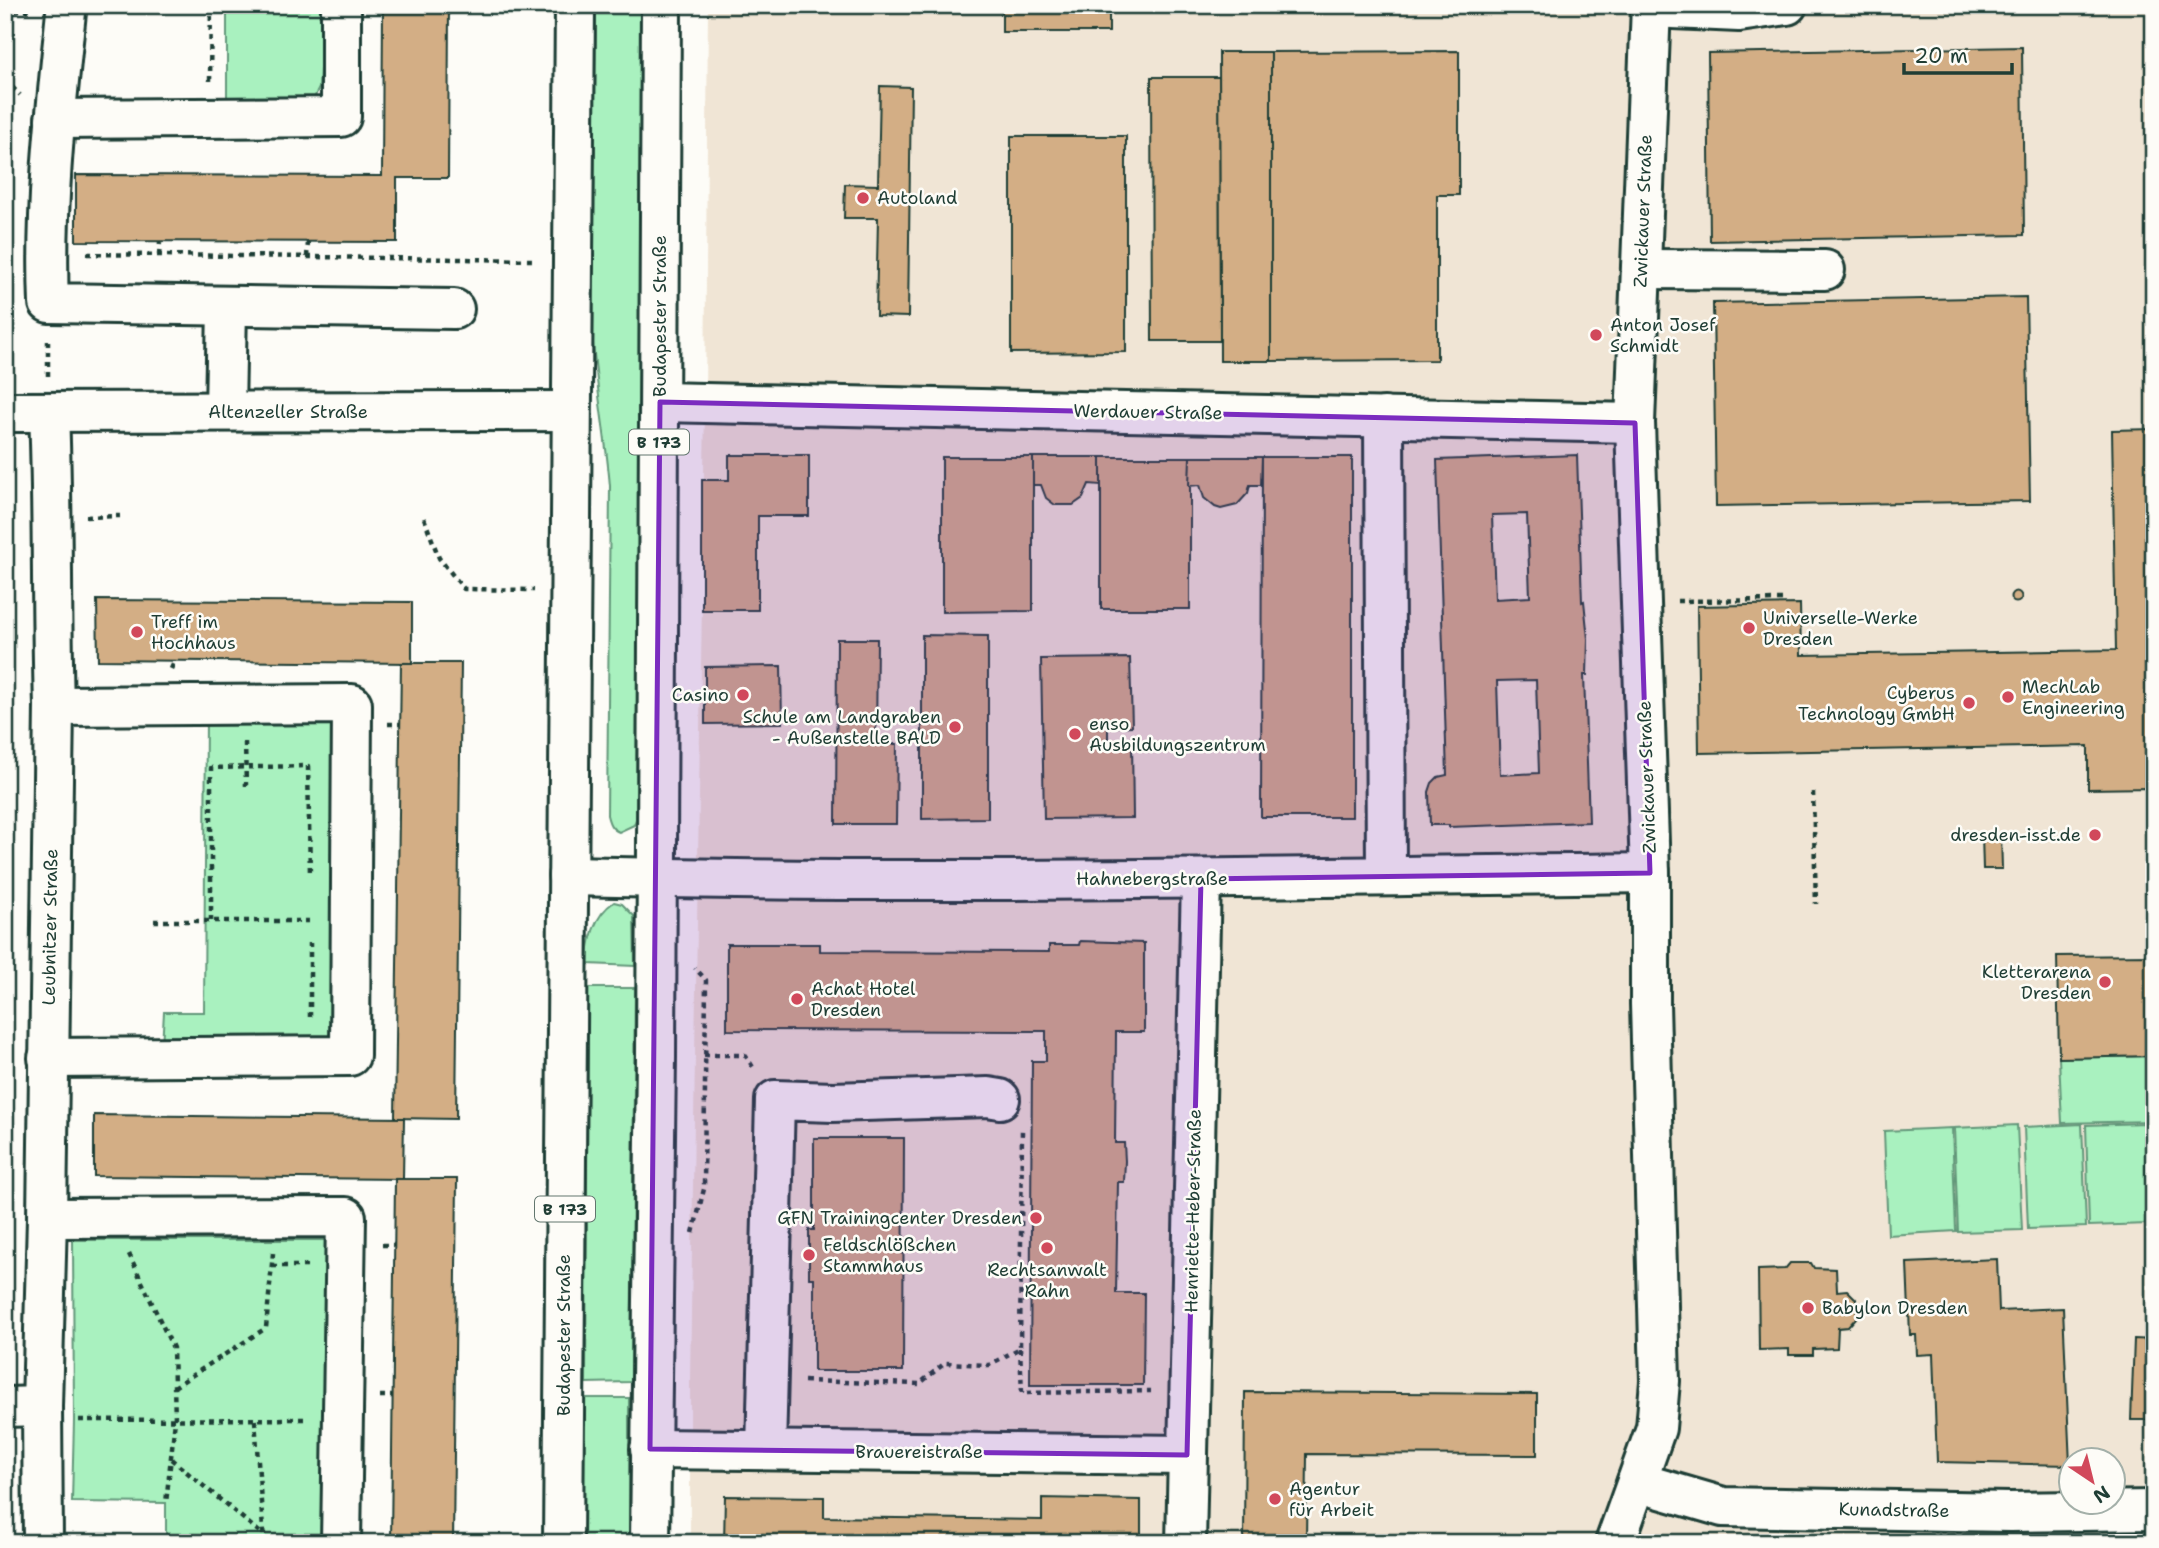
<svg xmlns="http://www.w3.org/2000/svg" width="2159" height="1548" font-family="'Shantell Sans',sans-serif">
	<rect width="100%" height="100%" fill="#fdfcf7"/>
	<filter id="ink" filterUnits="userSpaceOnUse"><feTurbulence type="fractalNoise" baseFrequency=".0143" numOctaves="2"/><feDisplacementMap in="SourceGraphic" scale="14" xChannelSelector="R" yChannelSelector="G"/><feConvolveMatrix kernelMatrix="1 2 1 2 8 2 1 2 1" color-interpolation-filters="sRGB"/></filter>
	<g filter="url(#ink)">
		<g fill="#f0e5d5" fill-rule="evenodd">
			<path d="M708,5h1446v1538h-1464v-164l15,-973zM2072,1460h42v42h-42z"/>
			<path d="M5,721l3,262 -3,135z"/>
		</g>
		<g fill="#a9f1bf" stroke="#64977a" stroke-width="2">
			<path d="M227,5h96l-4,83 -5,10 -7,6 -80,4z"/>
			<path d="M596,5h47l-7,814 -2,6 -15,7c-8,-3 -10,-9 -12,-17l3,-329c-4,-48 -13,-95 -17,-143z"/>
			<path d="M336,716l-2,315 -13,12 -159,3 2,-34h40l2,-295z"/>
			<path d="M614,902l8,2 12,12 1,50 -47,-2c0,-23 6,-49 26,-62z"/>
			<path d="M588,988h47l-4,394 -45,1z"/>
			<path d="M2154,1056v65l-92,2 -3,-65z"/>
			<path d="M2145,1123l3,101 -59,2 -3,-101z"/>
			<path d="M2082,1124l4,103 -58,2 -4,-102z"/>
			<path d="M2017,1125l5,105 -64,2 -4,-104z"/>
			<path d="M1952,1128l4,103 -68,4 -4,-104z"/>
			<path d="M73,1240h258l-1,303h-164v-40l-94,-1 2,-82z"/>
			<path d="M584,1398h45v145h-46z"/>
		</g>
		<g fill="#d3ae85" stroke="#1f3d34" stroke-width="2" fill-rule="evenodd">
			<path d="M383,5h66l-1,173h-51v64l-321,-1v-66l306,1z"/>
			<rect x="1002" y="5" width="107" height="27"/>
			<path d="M2022,47l2,188 -314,6 -2,-188z"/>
			<path d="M1459,51v144h-22v165l-166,1v-309z"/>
			<path d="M1219,52h52v309h-51z"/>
			<path d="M1151,77h68l1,264h-68z"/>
			<path d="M880,86l31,1 -3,230 -32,-1 2,-98h-34l1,-34 33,1z"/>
			<path d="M1011,136h115v216l-115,1z"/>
			<path d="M5,218h8l-2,116 -6,-1z"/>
			<path d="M2026,297l4,204 -314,5 -3,-203z"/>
			<path d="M2154,429v404l-4,-45 -62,1v-43l-389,7 -2,-147 103,-2 1,51 315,-5 -4,-220z"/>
			<path d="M729,455h80v61h-51v94h-56v-130h27z"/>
			<path d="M1577,455l5,147 2,-1 4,38 -1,36h-3l5,147 -140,5v-2h-19l-1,-33 3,-9 6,-6 9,-2 -10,-315zM1527,514l3,83 -35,2 -3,-84zM1536,680l3,93 -39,2 -3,-94z"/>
			<path d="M942,457h91v154l-91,1z"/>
			<path d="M1033,457h68v28l-12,-1 -6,14 -10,7h-18l-9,-7 -5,-13h-8z"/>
			<rect x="1101" y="457" width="89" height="152"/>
			<path d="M1190,457h72l-1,28h-11l-2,8 -11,12 -16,4 -6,-2 -11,-9 -4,-13 -11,1z"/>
			<path d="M1262,457h90v360h-91z"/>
			<path d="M5,501h4l-2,116h-2z"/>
			<circle cx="2016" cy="597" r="5.5"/>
			<path d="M97,600l315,2v61l-314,-3z"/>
			<path d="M922,635l66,1v182l-66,1z"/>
			<path d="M837,639h40l-1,105h21l-1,80h-60z"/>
			<path d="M1130,658l2,68 -24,1v15l24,-1 1,77 -89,1 -3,-160z"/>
			<path d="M401,663h60l-5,456 -61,-1z"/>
			<path d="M781,666l1,57 -77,1v-57z"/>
			<path d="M2001,833l1,36h-19l-1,-35z"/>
			<path d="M1080,941l64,2v89h-28l-1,111h9l1,18 -1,21h-6l-2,111h28l-1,92h-113l2,-324h14v-30l-319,-1v-86h93v7l229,1v-7h30z"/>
			<path d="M2154,955v101l-95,2 -2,-102z"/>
			<path d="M94,1115l310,3 -1,61 -309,-3z"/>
			<path d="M814,1138h90l-1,233h-89v-93h-5v-48h5z"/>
			<path d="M395,1179h62l-4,364h-62z"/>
			<path d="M1997,1259l2,52 64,-3 7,157 -133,-3 -4,-108 -16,1 -1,-20h-6l-3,-72z"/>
			<path d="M1790,1263h21l3,5 22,1 1,22 10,-1 9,9 1,18 -9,10 -10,1 -1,20 -24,1v6h-24v-6l-30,1 -1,-80 27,-1z"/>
			<path d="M2134,1339l20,1v80h-23z"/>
			<path d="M1245,1392l292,2v61l-230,-1 -1,89h-62z"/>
			<path d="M725,1496l99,1v20l218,3v-22l99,2v43h-417z"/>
		</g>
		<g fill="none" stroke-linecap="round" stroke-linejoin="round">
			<g stroke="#1f3d34" stroke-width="44">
				<g id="minor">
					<path d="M1651,8l88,4 48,-7"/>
					<path d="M66,12c-10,97 -21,194 -17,291l405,6"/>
					<path d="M55,119l286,-2v-112"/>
					<path d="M1641,269l184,1"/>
					<path d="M660,402l975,21"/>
					<path d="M225,411l2,-105"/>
					<path d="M5,412l566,-1"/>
					<path d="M1384,417l2,459"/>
					<path d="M568,876c360,9 721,1 1082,-3"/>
					<path d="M48,1058l302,-2 2,-352 -298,2"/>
					<path d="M47,1218l299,-1 -5,326"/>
					<path d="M5,1407l37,-1"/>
					<path d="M650,1449l537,6"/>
					<path d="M766,1450l9,-350 58,2 155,-5 12,2"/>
					<path d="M1637,1482l86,25 287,5 144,-2"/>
					<path d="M43,1543l-1,-137 5,-188 7,-512c-3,-98 -1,-196 -5,-294"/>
					<path d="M1186,1543l15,-664"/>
					<path d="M1615,1543l41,-115 4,-47 -10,-377v-131l-15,-450 16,-418"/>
				</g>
			</g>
			<g stroke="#1f3d34" stroke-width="44">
				<g id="major">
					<path d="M563,1543l12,-1538"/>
					<path d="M650,1543l6,-486 5,-1052"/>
				</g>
			</g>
			<g stroke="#1f3d34" stroke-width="4.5" stroke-dasharray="5 5" stroke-linecap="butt">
				<path d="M5,10l24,1"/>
				<path d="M5,80l15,15"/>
				<path d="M210,81l1,-76"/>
				<path d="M87,254l449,6"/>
				<path d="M159,255l1,-13"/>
				<path d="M307,257l1,-15"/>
				<path d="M48,376v-37"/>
				<path d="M86,517l34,-1"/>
				<path d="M424,518l15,40 25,31 70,1"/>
				<path d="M1677,601l106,-1"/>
				<path d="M5,636h11"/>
				<path d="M171,669l4,-9"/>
				<path d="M388,724h12"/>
				<path d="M245,742l1,44"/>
				<path d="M1813,792l3,112"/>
				<path d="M154,921h156"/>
				<path d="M211,921v-153l97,-2 2,109"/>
				<path d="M310,1017v-74"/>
				<path d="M704,1055h41l10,15"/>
				<path d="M693,1233l11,-44 2,-209 -11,-12"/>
				<path d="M382,1245h13"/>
				<path d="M129,1254l44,94 2,72 -9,83"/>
				<path d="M272,1266h38"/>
				<path d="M1020,1348l2,45 129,-2"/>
				<path d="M804,1381l115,3 26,-21 44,2 31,-17 2,-219"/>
				<path d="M174,1387l92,-59 7,-75"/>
				<path d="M380,1396h13"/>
				<path d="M79,1420l229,-1"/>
				<path d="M255,1420l9,123"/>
				<path d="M171,1459l92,76"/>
			</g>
			<use href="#minor" stroke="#fdfcf7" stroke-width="38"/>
			<use href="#major" stroke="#fdfcf7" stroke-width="38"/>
		</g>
	</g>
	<path fill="#7b2cbf" fill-opacity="0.2" stroke="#7b2cbf" stroke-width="5" stroke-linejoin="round" d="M660,402l975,21 15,450 -449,6 -14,576 -537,-6z"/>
	<g fill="#d1495b" stroke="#fdfcf7" stroke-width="2.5">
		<circle cx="863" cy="198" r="7"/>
		<circle cx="1596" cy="335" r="7"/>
		<circle cx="1749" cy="628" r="7"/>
		<circle cx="137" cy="632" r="7"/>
		<circle cx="743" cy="695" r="7"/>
		<circle cx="2008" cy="697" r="7"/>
		<circle cx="1969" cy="703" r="7"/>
		<circle cx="955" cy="727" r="7"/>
		<circle cx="1075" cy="734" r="7"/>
		<circle cx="2095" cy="835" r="7"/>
		<circle cx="2105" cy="982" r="7"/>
		<circle cx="797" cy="999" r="7"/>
		<circle cx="1036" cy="1218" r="7"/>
		<circle cx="1047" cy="1248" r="7"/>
		<circle cx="809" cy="1255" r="7"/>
		<circle cx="1808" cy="1308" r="7"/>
		<circle cx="1275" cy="1499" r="7"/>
	</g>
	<g text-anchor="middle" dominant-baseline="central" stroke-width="5" stroke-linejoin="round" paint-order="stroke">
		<g fill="#fdfcf7" stroke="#62766e" stroke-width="2">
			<rect x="629" y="429.5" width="60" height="25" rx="5"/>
			<rect x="535" y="1196.5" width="60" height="25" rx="5"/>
		</g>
		<g font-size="16" font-weight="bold" fill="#1f3d34">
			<text x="659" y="442">B 173</text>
			<text x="565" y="1209">B 173</text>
		</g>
		<g font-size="18" fill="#1f3d34" stroke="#fdfcf7" text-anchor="start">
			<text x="877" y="198">Autoland</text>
			<text x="1610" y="325">Anton Josef<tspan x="1610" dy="21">Schmidt</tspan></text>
			<text x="1763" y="618">Universelle-Werke<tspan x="1763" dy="21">Dresden</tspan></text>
			<text x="151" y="622">Treff im<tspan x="151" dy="21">Hochhaus</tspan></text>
			<text x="2022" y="687">MechLab<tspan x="2022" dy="21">Engineering</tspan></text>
			<text x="1955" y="693" text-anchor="end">Cyberus<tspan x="1955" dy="21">Technology GmbH</tspan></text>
			<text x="729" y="695" text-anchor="end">Casino</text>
			<text x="941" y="717" text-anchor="end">Schule am Landgraben<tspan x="941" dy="21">- Außenstelle BALD</tspan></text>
			<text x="1089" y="724">enso<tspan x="1089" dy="21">Ausbildungszentrum</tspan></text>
			<text x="2081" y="835" text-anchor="end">dresden-isst.de</text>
			<text x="2091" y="972" text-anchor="end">Kletterarena<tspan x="2091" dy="21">Dresden</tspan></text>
			<text x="811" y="989">Achat Hotel<tspan x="811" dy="21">Dresden</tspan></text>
			<text x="1022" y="1218" text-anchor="end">GFN Trainingcenter Dresden</text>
			<text x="823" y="1245">Feldschlößchen<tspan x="823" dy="21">Stammhaus</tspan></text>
			<text x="1047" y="1270" text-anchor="middle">Rechtsanwalt<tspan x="1047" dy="21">Rahn</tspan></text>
			<text x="1822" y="1308">Babylon Dresden</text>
			<text x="1289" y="1489">Agentur<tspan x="1289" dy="21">für Arbeit</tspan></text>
		</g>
		<g font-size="18" fill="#1f3d34" stroke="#fdfcf7">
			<text transform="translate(1643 211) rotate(-88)">Zwickauer Straße</text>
			<text transform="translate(660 316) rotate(-90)">Budapester Straße</text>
			<text x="288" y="412">Altenzeller Straße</text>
			<text transform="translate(1148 412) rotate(1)">Werdauer Straße</text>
			<text transform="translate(1647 777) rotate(-92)">Zwickauer Straße</text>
			<text x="1152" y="879">Hahnebergstraße</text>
			<text transform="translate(50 927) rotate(-89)">Leubnitzer Straße</text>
			<text transform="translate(1193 1211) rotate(-89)">Henriette-Heber-Straße</text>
			<text transform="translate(564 1335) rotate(-90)">Budapester Straße</text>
			<text x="919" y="1452">Brauereistraße</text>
			<text transform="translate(1894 1510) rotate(1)">Kunadstraße</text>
		</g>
	</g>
	<rect width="2159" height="1548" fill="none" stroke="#fdfcf7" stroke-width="28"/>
	<rect x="14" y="14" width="2131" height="1520" fill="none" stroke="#1f3d34" stroke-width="2.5" filter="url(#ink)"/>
	<g transform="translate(2092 1481) rotate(145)"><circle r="33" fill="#fdfcf7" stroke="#a4b0a9" stroke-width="2"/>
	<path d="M0-5L12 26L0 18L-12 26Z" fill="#d1495b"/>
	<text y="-10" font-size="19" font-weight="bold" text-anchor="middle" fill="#1f3d34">N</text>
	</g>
	<path d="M1904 63v10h108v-10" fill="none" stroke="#1f3d34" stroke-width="3.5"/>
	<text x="1914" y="63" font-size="21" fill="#1f3d34" stroke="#fdfcf7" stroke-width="5" paint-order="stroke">20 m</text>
</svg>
